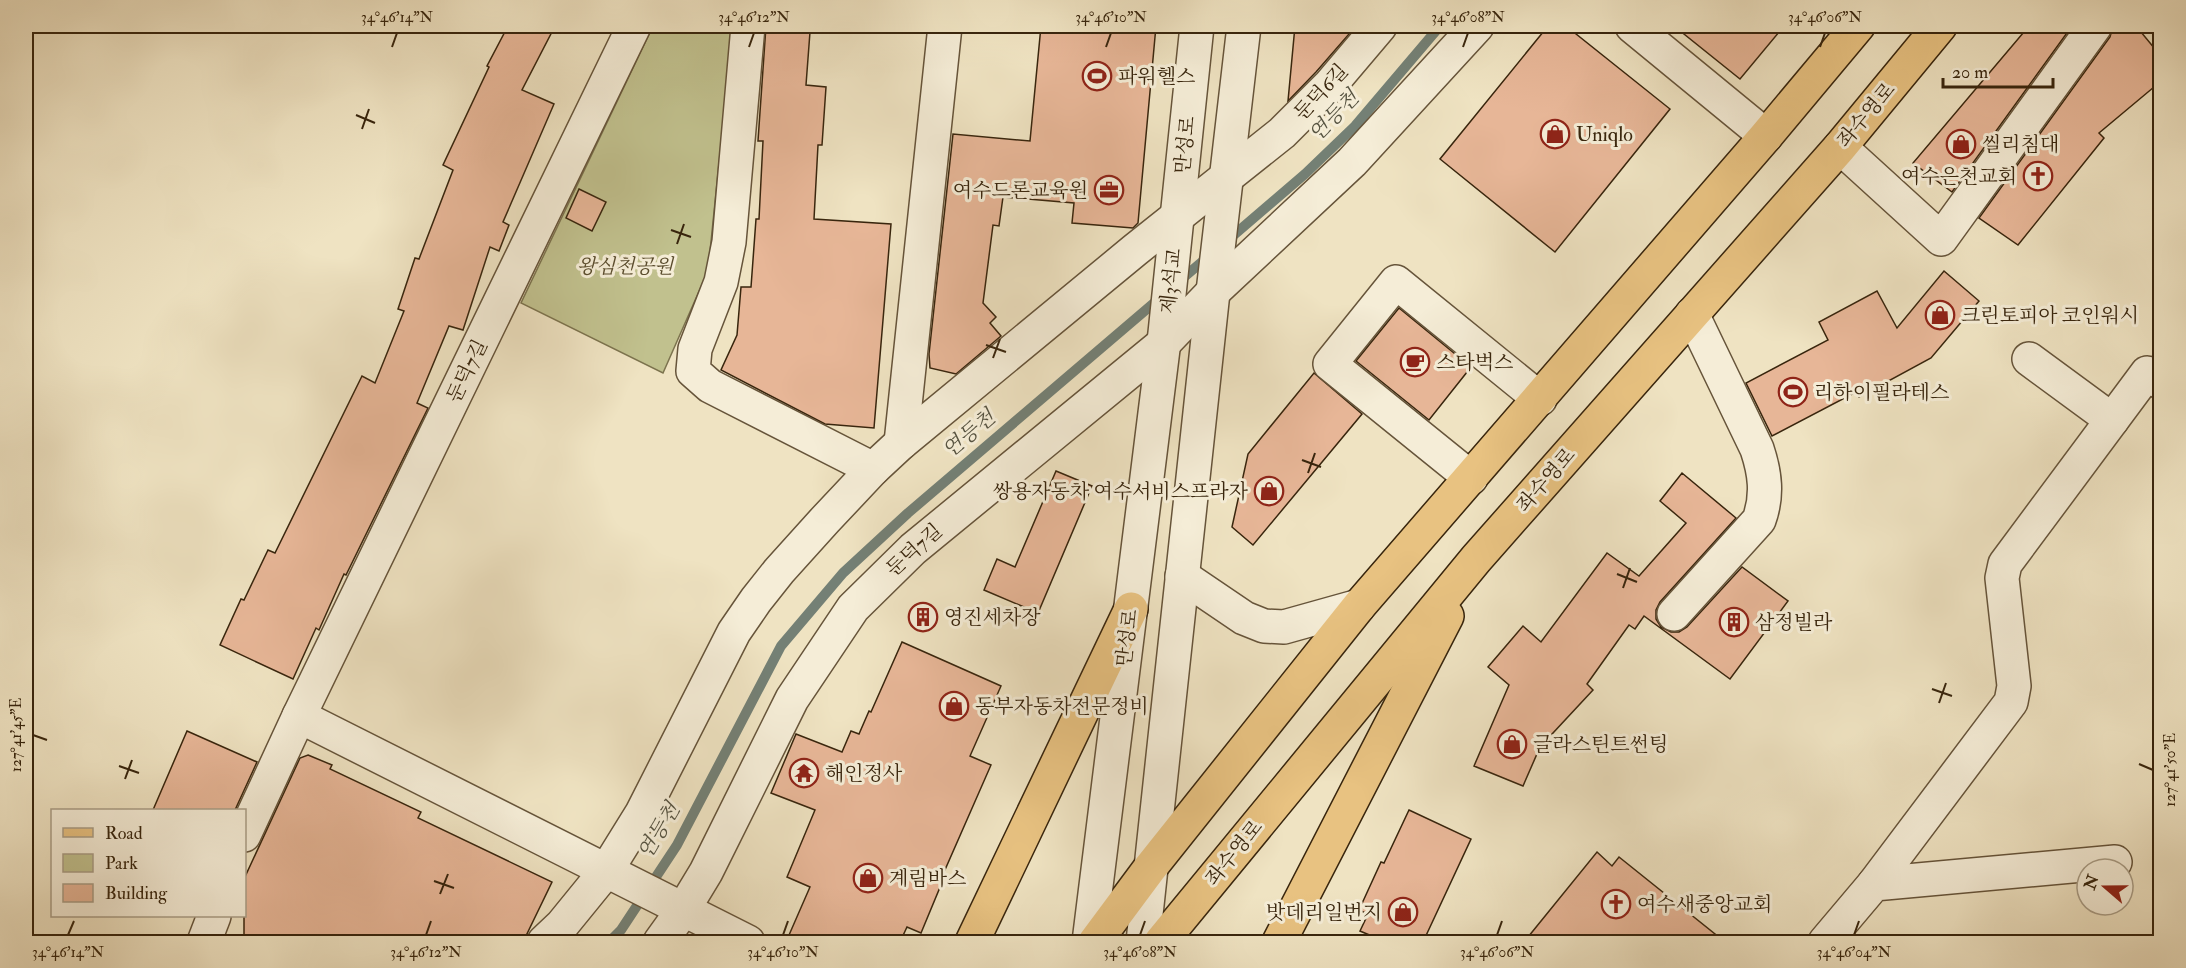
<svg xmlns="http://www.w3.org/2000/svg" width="2186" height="968" font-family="'IM FELL Double Pica','Noto Serif KR',serif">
	<rect width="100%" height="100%" fill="#efe3c2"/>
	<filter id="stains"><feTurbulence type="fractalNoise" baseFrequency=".00333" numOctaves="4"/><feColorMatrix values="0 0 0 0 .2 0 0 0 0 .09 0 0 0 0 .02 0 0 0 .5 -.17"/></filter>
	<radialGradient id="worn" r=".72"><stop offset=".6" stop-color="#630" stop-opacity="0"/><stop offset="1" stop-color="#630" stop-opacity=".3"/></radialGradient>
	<path fill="#c1c18e" stroke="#7c734e" stroke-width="1.5" d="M653,26h80l-25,245 -45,102 -142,-70z"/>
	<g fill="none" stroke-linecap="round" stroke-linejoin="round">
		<g stroke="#748075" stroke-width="10">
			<path d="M1228,240l77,-66 50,-48 85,-100"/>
			<path d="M1177,283l32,-27"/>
			<path d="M609,942l12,-12 56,-85 104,-199 62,-73 65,-60 253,-216"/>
		</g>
	</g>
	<g fill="#e7b697" stroke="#38250d" stroke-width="1.5">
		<path d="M508,26h47l-33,64 32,14 -51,118 6,3 -10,26 -9,-4 -27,83 -14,-4 -32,77 11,5 -82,167 -2,-1 -25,56 -3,-2 -23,51 -73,-34 21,-46 3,1 24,-50 7,3 87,-177 13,7 29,-72 -6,-2 17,-51 4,1 34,-89 -10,-5 46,-98 -2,-1z"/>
		<path d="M766,26h39l-1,5 6,1 -4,53 20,2 -4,58h-4l-4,74 77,5 -17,204 -49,-4 -104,-54 16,-35 4,-48h10l5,-68h3l4,-78h-5z"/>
		<path d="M1041,26h115l-18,197 -5,5 -61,-5 2,-20 -71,-6 -4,29 -6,-1 -10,78 13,14 -6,6 11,13 -45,38 -26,-6 -1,-14 24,-220 77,7z"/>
		<path d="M1295,26h61l-40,46 -28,29z"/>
		<path d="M1548,26h18l104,83 -115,143 -115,-93z"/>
		<path d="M1674,26h110l-44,53z"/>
		<path d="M2029,26h43l-120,166 -39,-29z"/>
		<path d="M2113,26h23l24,29v27l-61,51 5,5 -86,107 -39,-27 131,-181z"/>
		<path d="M579,189l27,13 -14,29 -26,-13z"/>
		<path d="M1944,271l35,30 -48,57 -72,39 -3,-5 -84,44 -26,-53 82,-43 -9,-18 58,-31 20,37z"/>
		<path d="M1399,308l72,59 -42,53 -73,-59z"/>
		<path d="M1314,373l48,41 -109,131 -21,-18 16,-73z"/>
		<path d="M1056,471l36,15 -54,127 -54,-23 13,-31 18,8z"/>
		<path d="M1682,473l54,45 -76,84 -4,8v9l5,8 10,5h8l8,-5 55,-60 46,34 -58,78 -86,-63 -9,13 -6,-4 -42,59 6,6 -53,57 -17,39 -49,-20 35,-81 -21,-18 35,-41 18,16 66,-89 32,23 47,-53 -26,-22z"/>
		<path d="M902,642l99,44 -31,70 21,9 -50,114 2,1 -22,53 -14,-6 -7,15h-114l24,-55 -23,-10 28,-67 -44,-17 25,-59 46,18 9,-21 8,3 10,-23 2,1z"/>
		<path d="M187,731l70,31 -22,48h-82z"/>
		<path d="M308,755l24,10 -2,4 91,43 -3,6 134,64 -29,60h-279v-63l56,-121z"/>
		<path d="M1409,810l62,29 -48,103h-37l-26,-11 8,-17 -9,-4 22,-48 3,1z"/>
		<path d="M1597,852l15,14 7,-9 106,85h-201z"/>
	</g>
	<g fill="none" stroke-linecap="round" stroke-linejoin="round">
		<g stroke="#66543a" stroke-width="36">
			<g id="minor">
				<path d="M748,26l-19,216 -8,40 -26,67 -2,22 17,15 163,83"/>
				<path d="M1632,26l134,110"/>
				<path d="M1840,147l101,92 154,-213"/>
				<path d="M2029,359l83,61"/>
				<path d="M901,443l44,-417"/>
				<path d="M1471,478l-141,-114 66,-82 144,117"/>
				<path d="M1182,576l62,42 20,8 20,1 75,-21"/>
				<path d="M1674,614l85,-94c9,-25 6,-47 -2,-71l-65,-135"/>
				<path d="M299,716l449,226"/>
				<path d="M244,835l55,-119 335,-690"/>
				<path d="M1874,884l137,-182 3,-16 -12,-108 3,-14 142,-191 13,9"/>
				<path d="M204,942l10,-26"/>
				<path d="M544,942l18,-17 44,-54 36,-58 92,-181 22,-32 23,-29 46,-51 48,-51 28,-26 234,-193 147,-117 48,-48 50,-59"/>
				<path d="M660,942l23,-32 23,-38 86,-173 61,-91 60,-59 250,-205 50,-52 139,-130 125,-136"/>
				<path d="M1089,942l76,-609 32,-307"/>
				<path d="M1143,942l70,-650 31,-266"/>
				<path d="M1825,942l49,-58 241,-22"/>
			</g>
		</g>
		<g stroke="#38250d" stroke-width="36">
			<g id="major">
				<path d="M972,942l159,-333"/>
				<path d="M1095,942l55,-74 209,-262 407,-470 92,-110"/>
				<path d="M1161,942l315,-383 364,-412 100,-121"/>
				<path d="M1279,942l168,-326"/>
			</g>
		</g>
		<use href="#minor" stroke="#f5edd7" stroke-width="33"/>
		<use href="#major" stroke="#e8c281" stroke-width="33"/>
	</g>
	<path fill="none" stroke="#38250d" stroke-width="2" d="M392,47l5,-14M749,47l5,-14M1106,47l5,-14M1463,47l5,-14M1820,47l5,-14M356,115l19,8M362,129l7,-20M671,230l20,7M677,244l7,-20M986,345l20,7M993,358l7,-19M1302,460l19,7M1308,473l7,-20M1617,574l20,8M1623,588l7,-20M1932,689l20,7M1939,703l7,-20M33,735l14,5M2139,764l14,6M119,766l20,7M125,779l7,-19M434,881l20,7M440,894l8,-20M68,935l6,-14M426,935l5,-14M783,935l5,-14M1140,935l5,-14M1497,935l5,-14M1854,935l5,-14"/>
	<defs>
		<g id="stadium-ring" transform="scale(1.5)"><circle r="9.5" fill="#f5edd7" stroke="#8f2418" stroke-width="1.5"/><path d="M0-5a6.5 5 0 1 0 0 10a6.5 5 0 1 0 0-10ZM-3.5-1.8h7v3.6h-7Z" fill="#8f2418"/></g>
		<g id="shop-ring" transform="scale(1.5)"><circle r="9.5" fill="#f5edd7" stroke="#8f2418" stroke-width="1.5"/><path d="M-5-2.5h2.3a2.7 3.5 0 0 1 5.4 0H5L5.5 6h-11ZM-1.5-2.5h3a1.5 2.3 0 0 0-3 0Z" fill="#8f2418"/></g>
		<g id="church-ring" transform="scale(1.5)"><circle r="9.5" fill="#f5edd7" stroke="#8f2418" stroke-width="1.5"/><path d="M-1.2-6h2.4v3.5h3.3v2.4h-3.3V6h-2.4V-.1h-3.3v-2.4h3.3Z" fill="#8f2418"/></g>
		<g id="office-ring" transform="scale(1.5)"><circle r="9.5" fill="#f5edd7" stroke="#8f2418" stroke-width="1.5"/><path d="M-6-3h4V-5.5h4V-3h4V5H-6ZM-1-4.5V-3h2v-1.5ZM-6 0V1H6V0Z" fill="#8f2418"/></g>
		<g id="cafe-ring" transform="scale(1.5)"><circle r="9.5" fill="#f5edd7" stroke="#8f2418" stroke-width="1.5"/><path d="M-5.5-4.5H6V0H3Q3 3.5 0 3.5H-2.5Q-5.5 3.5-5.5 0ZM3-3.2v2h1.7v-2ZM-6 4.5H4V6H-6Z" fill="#8f2418"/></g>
		<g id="building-ring" transform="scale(1.5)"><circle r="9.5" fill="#f5edd7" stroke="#8f2418" stroke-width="1.5"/><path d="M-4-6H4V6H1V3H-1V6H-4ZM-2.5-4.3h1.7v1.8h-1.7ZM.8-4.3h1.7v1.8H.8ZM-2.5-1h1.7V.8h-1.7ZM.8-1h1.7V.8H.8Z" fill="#8f2418"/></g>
		<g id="temple-ring" transform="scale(1.5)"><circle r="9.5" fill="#f5edd7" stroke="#8f2418" stroke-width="1.5"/><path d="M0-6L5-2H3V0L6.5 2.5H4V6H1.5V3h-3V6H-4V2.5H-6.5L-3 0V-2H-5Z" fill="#8f2418"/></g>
	</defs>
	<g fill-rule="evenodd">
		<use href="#stadium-ring" x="1097" y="76"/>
		<use href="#shop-ring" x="1555" y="134"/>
		<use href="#shop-ring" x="1961" y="144"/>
		<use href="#church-ring" x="2038" y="176"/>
		<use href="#office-ring" x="1109" y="190"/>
		<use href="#shop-ring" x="1940" y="315"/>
		<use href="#cafe-ring" x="1415" y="362"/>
		<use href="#stadium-ring" x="1793" y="392"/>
		<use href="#shop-ring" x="1269" y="491"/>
		<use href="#building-ring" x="923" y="617"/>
		<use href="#building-ring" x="1734" y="622"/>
		<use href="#shop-ring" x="954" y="706"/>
		<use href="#shop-ring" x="1512" y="744"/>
		<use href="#temple-ring" x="804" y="773"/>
		<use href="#shop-ring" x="868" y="878"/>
		<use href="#church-ring" x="1616" y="904"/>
		<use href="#shop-ring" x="1403" y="912"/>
	</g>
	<g text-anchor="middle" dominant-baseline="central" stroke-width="6" stroke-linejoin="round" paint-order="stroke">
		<g font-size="20" fill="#38250d" stroke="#f5edd7" text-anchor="start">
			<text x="1118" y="76">파워헬스</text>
			<text x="1576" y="134">Uniqlo</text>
			<text x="1982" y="144">씰리침대</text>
			<text x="2017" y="176" text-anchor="end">여수은천교회</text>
			<text x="1088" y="190" text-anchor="end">여수드론교육원</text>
			<text x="1961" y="315">크린토피아 코인워시</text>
			<text x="1436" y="362">스타벅스</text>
			<text x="1814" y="392">리하이필라테스</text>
			<text x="1248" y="491" text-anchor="end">쌍용자동차 여수서비스프라자</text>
			<text x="944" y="617">영진세차장</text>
			<text x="1755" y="622">삼정빌라</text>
			<text x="975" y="706">동부자동차전문정비</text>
			<text x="1533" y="744">글라스틴트썬팅</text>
			<text x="825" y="773">해인정사</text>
			<text x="889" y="878">계림바스</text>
			<text x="1637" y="904">여수새중앙교회</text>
			<text x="1382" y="912" text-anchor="end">밧데리일번지</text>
		</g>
		<g font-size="20" fill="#38250d" stroke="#f5edd7">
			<text transform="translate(1321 92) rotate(-47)">둔덕6길</text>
			<text transform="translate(1866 115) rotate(-50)">좌수영로</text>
			<text transform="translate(1185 145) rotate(-84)">만성로</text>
			<text transform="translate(1171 281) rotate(-84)">제3석교</text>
			<text transform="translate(467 371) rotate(-64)">둔덕7길</text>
			<text transform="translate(1546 480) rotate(-49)">좌수영로</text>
			<text transform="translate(914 550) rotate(-42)">둔덕7길</text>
			<text transform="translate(1127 638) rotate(-83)">만성로</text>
			<text transform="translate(1234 853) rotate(-51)">좌수영로</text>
		</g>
		<g font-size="20" font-style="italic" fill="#5a4c2d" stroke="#f5edd7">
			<text x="625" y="266">왕심천공원</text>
		</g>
		<g font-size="21" font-style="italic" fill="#565341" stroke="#f5edd7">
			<text transform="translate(1334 116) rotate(-46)">연등천</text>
			<text transform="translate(969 434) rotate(-40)">연등천</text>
			<text transform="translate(659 831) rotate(-59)">연등천</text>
		</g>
	</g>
	<rect width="2186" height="968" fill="none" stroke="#efe3c2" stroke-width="66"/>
	<rect x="51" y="809" width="195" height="108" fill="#f5edd7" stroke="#a99d86" stroke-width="1.5"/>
	<rect x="63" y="828" width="30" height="9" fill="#e8c281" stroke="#a99d86" stroke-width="1.5"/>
	<text x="105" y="839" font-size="18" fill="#38250d">Road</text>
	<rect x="63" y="854" width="30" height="18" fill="#c1c18e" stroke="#a99d86" stroke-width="1.5"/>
	<text x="105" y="869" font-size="18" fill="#38250d">Park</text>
	<rect x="63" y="884" width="30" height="18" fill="#e7b697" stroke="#a99d86" stroke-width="1.5"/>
	<text x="105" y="899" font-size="18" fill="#38250d">Building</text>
	<g transform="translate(2105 887) rotate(290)"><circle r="28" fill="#f5edd7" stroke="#a99d86" stroke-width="1.5"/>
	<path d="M0-4.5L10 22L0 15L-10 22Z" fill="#8f2418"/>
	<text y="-9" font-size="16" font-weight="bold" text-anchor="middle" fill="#38250d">N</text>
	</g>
	<path d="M1943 78v9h110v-9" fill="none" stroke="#38250d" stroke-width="3"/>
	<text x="1952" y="78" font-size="18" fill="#38250d" stroke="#f5edd7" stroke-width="4.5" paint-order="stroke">20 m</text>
	<rect x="33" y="33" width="2120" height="902" fill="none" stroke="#38250d" stroke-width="2"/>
	<g font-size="15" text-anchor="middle" fill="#38250d">
		<text x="397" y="22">34°46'14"N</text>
		<text x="754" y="22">34°46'12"N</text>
		<text x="1111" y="22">34°46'10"N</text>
		<text x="1468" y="22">34°46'08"N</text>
		<text x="1825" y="22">34°46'06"N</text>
		<text transform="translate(16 735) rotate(-90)" y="5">127°41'45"E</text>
		<text transform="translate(2170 770) rotate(-90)" y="5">127°41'50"E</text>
		<text x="68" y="957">34°46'14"N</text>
		<text x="426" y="957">34°46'12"N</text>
		<text x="783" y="957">34°46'10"N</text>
		<text x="1140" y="957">34°46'08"N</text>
		<text x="1497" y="957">34°46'06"N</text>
		<text x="1854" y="957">34°46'04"N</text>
	</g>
	<rect width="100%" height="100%" filter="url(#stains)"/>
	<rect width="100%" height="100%" fill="url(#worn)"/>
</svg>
